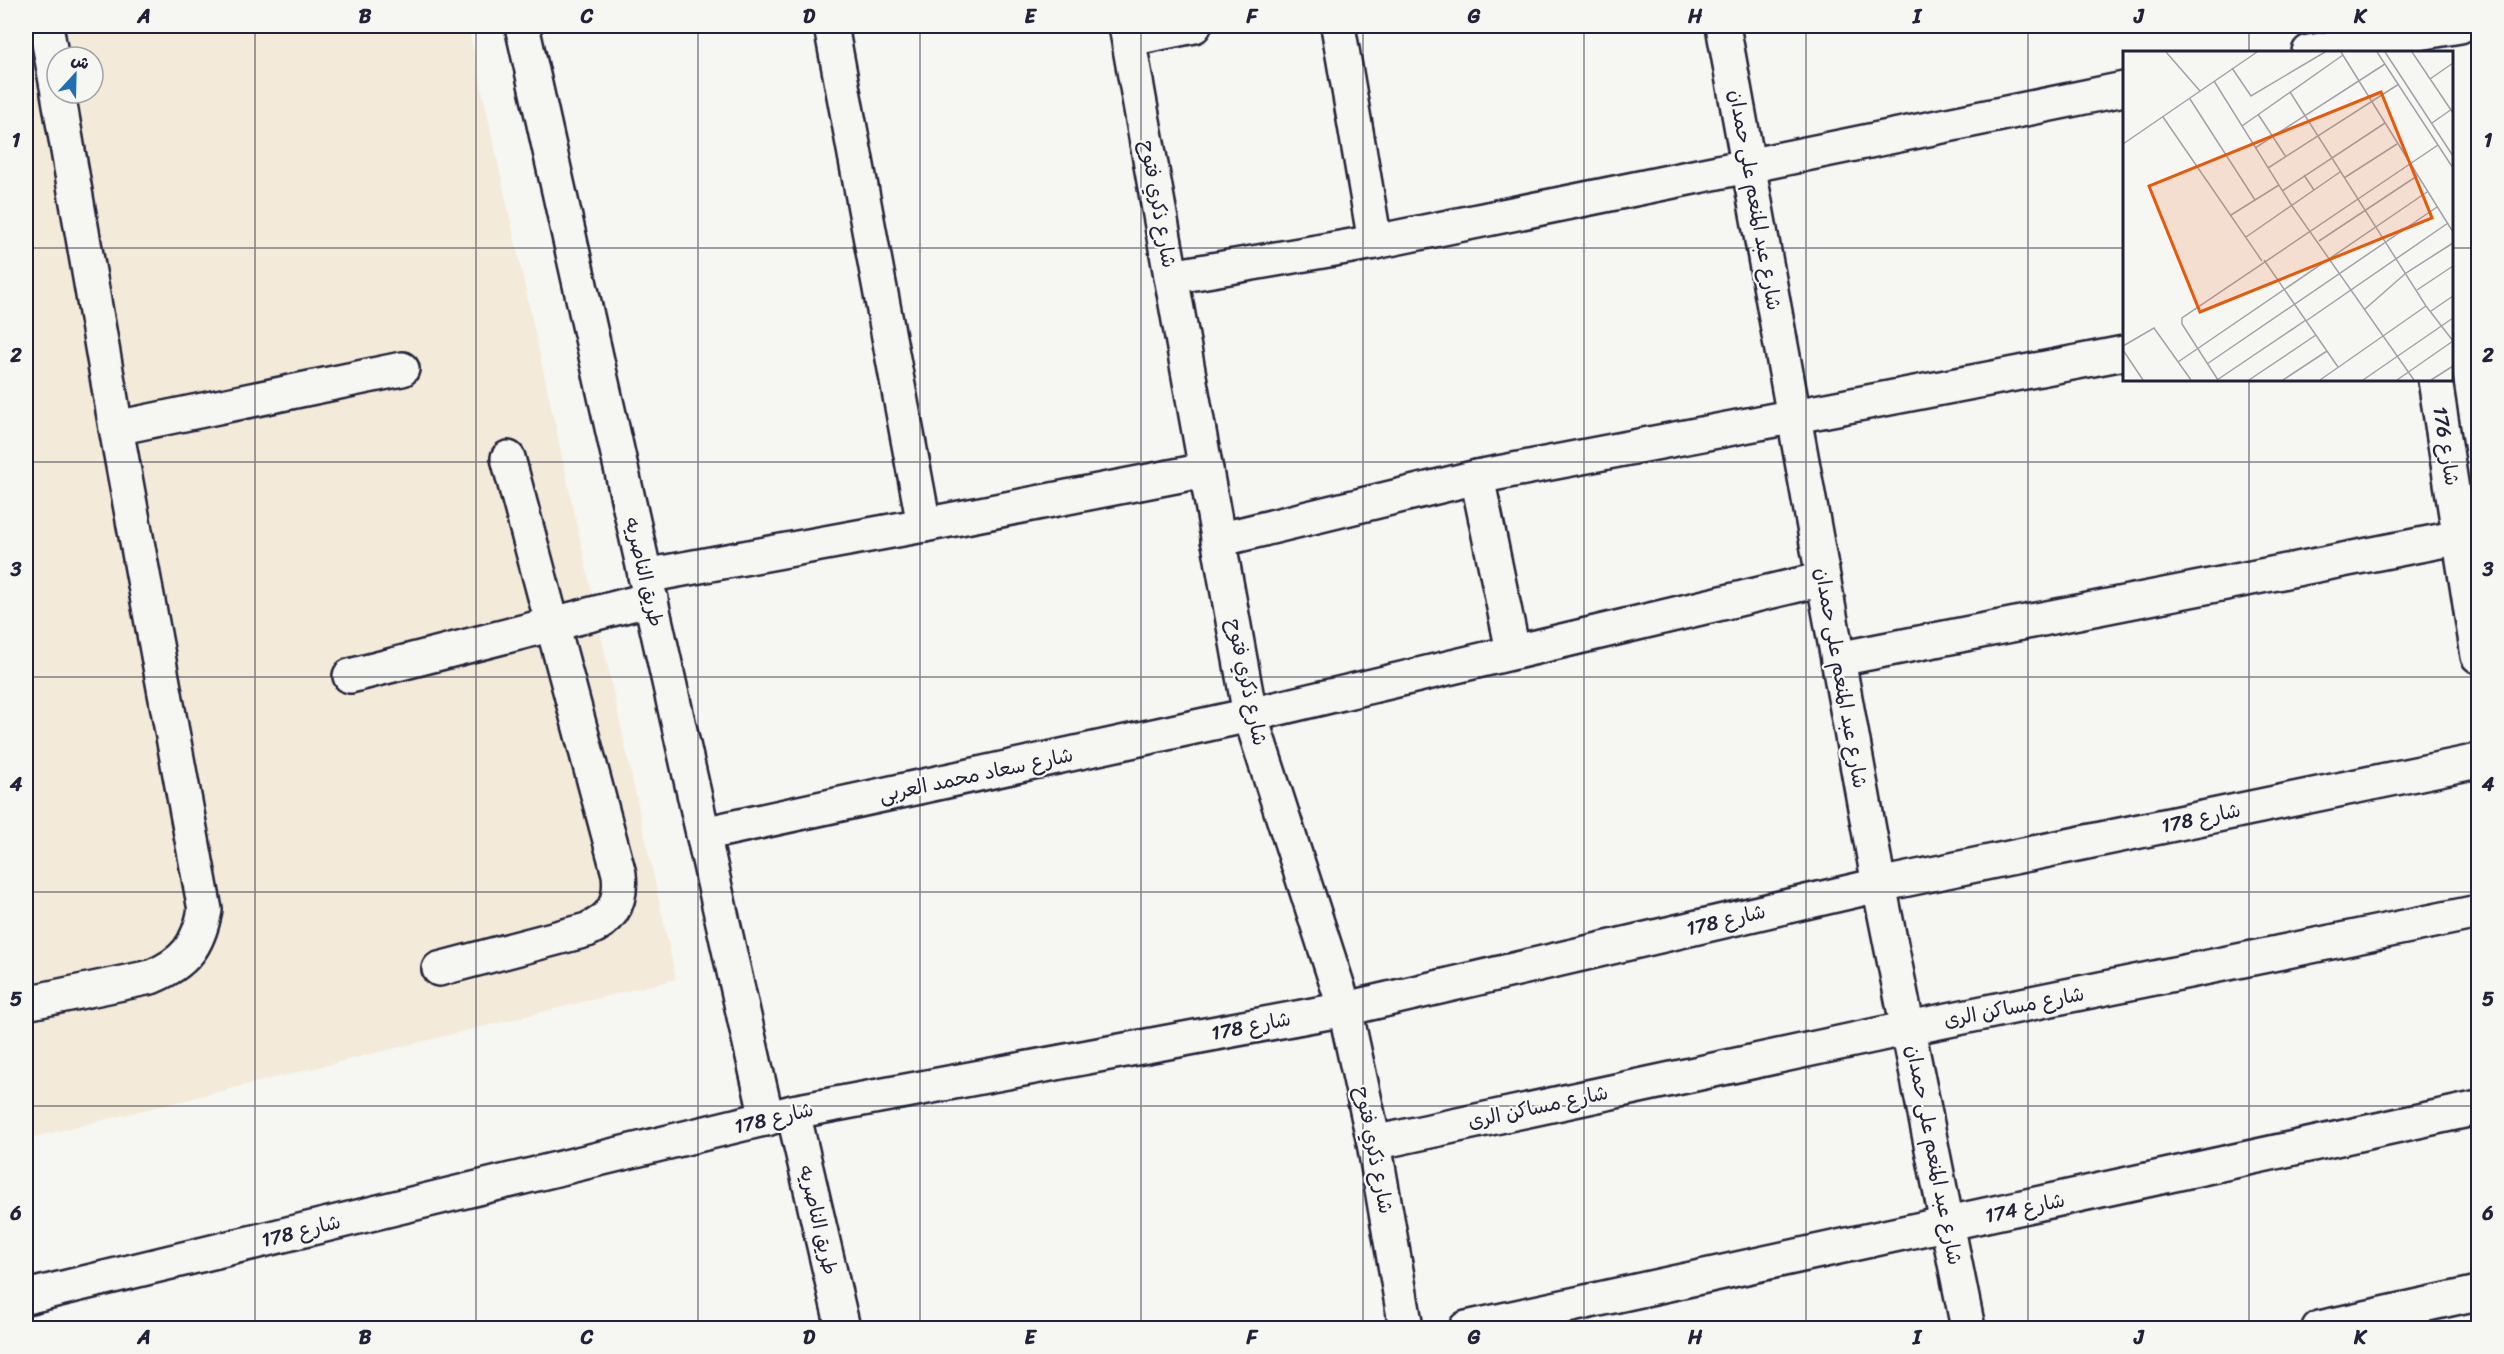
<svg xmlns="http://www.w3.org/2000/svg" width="2504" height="1354" font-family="Sriracha,'Playpen Sans Arabic',sans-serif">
	<rect width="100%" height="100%" fill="#f6f6f2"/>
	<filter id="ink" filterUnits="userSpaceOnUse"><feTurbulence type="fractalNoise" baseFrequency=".0167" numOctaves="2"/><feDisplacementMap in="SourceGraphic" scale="12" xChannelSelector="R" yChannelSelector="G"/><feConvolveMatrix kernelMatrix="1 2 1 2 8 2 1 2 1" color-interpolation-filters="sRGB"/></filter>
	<g filter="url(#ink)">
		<path fill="#f3ead9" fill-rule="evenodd" d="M26,26h442l208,953 -650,160zM57,57h36v36h-36z"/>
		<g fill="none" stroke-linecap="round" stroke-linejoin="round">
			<g stroke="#22223b" stroke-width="38">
				<g id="minor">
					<path d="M46,26l11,61"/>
					<path d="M522,26l245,1093"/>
					<path d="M831,26l93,499"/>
					<path d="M1126,26l124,689 95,294 29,134 32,185"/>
					<path d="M1338,26l37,216"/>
					<path d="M1723,26l156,859 89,443"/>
					<path d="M1129,39l65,-13"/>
					<path d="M2309,52l151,-26"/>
					<path d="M1171,277l204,-35 749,-153"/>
					<path d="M2435,380l43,276"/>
					<path d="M116,428l286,-59"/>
					<path d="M1477,477l36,174"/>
					<path d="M1218,540l259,-63 647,-124"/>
					<path d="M645,576l279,-51 282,-55"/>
					<path d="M1838,659l622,-122"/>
					<path d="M350,676l301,-77"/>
					<path d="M703,834l547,-119 573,-136"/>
					<path d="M439,969l148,-39c26,-11 35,-28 32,-56l-111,-416"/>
					<path d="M26,1003l125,-26c34,-14 47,-31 54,-67l-89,-482 -58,-335"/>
					<path d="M793,1112l50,216"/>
					<path d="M1374,1143l535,-115 569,-116"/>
					<path d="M26,1297l767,-185 552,-103 534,-124 599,-124"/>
					<path d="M1466,1328l1012,-220"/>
					<path d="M2319,1328l159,-35"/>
				</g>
			</g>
			<use href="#minor" stroke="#f6f6f2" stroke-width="33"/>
		</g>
	</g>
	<path fill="none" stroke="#22223b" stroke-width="1.5" stroke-opacity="0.55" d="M255,26v1302M476,26v1302M698,26v1302M920,26v1302M1141,26v1302M1363,26v1302M1584,26v1302M1806,26v1302M2028,26v1302M2249,26v26M26,248h2098M2452,248h26M2249,380v948M26,462h2452M26,677h2452M26,892h2452M26,1106h2452"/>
	<g text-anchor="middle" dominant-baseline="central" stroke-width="4.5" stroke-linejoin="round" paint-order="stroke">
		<g font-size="20" fill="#22223b" stroke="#f6f6f2">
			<text transform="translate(1755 200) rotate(80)">شارع عبد المنعم على حمدان</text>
			<text transform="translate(1158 204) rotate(80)">شارع ذكري فتوح</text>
			<text transform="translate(2446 446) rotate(81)">شارع 176</text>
			<text transform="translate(644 572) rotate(77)">طريق الناصريه</text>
			<text transform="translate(1841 678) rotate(80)">شارع عبد المنعم على حمدان</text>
			<text transform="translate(1247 682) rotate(78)">شارع ذكري فتوح</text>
			<text transform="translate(976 775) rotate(-12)">شارع سعاد محمد العربى</text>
			<text transform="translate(2201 818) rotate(-12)">شارع 178</text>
			<text transform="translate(1726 920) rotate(-13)">شارع 178</text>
			<text transform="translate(2014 1007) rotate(-11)">شارع مساكن الرى</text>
			<text transform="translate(1251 1026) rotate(-11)">شارع 178</text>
			<text transform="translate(1538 1107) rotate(-12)">شارع مساكن الرى</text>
			<text transform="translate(774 1118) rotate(-13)">شارع 178</text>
			<text transform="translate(1374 1150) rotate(79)">شارع ذكري فتوح</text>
			<text transform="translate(1934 1155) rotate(79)">شارع عبد المنعم على حمدان</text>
			<text transform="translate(2025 1208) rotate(-12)">شارع 174</text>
			<text transform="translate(818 1220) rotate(77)">طريق الناصريه</text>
			<text transform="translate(301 1231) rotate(-14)">شارع 178</text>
		</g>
	</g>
	<g transform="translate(2123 51)">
		<rect width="330" height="330" fill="#f6f6f2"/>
		<path fill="none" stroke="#a1a1a9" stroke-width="1.5" d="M43,1l34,39M218,1l112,180M254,1l76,116M262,1l68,104M289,1l41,61M109,17l19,28 74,-44M307,28l23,-16M91,30l78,125 122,174M167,41l136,214 27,35M67,48l65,101M135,63l28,43M40,66l99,144M309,72l20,-14M119,75l101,-71M0,93l134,-92M132,97l130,-84M145,117l131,-84M181,124l10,15M221,127l53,-34M159,140l103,-68M108,164l48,-30M123,186l94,-65M196,190l98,-65M141,209l74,107M294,239l36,-24M242,258l41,-36 47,-30M308,260l22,-15M183,270l142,-98M0,295l31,-18 37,52M0,299l20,30M55,311l249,-170M84,313l230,-157M94,329l89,-60M95,329l-36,-56v-6l256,-173M126,329l67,-45M160,329l44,-29M197,329l106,-74M240,329l90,-62M274,329l56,-39M308,329l22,-14"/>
		<path fill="#e8590c" fill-opacity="0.15" stroke="#e8590c" stroke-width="3" d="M258,41l51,126 -232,94 -51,-126z"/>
		<rect width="330" height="330" fill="none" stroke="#22223b" stroke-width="3"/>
	</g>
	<rect width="2504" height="1354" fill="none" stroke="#f6f6f2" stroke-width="66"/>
	<g transform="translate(75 75) rotate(22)"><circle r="28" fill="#f6f6f2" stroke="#a1a1a9" stroke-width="1.5"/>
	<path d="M0-4.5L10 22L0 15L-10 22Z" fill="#1f6fb2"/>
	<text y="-9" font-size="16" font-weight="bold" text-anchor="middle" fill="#22223b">ش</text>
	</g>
	<rect x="33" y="33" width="2438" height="1288" fill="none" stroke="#22223b" stroke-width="2"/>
	<g font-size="20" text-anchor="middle" font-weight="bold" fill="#22223b">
		<text x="144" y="23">A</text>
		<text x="365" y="23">B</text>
		<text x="587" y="23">C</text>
		<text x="809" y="23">D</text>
		<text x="1030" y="23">E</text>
		<text x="1252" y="23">F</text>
		<text x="1474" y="23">G</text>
		<text x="1695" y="23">H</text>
		<text x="1917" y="23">I</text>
		<text x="2139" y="23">J</text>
		<text x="2360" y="23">K</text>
		<text x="16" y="147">1</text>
		<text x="2488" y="147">1</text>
		<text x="16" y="362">2</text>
		<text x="2488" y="362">2</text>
		<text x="16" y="576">3</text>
		<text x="2488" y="576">3</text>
		<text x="16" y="791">4</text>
		<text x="2488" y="791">4</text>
		<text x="16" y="1006">5</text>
		<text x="2488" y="1006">5</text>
		<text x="16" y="1220">6</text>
		<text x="2488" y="1220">6</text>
		<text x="144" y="1344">A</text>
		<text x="365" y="1344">B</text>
		<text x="587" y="1344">C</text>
		<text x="809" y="1344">D</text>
		<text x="1030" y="1344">E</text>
		<text x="1252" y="1344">F</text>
		<text x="1474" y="1344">G</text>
		<text x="1695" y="1344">H</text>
		<text x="1917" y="1344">I</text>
		<text x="2139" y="1344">J</text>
		<text x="2360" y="1344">K</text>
	</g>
</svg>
